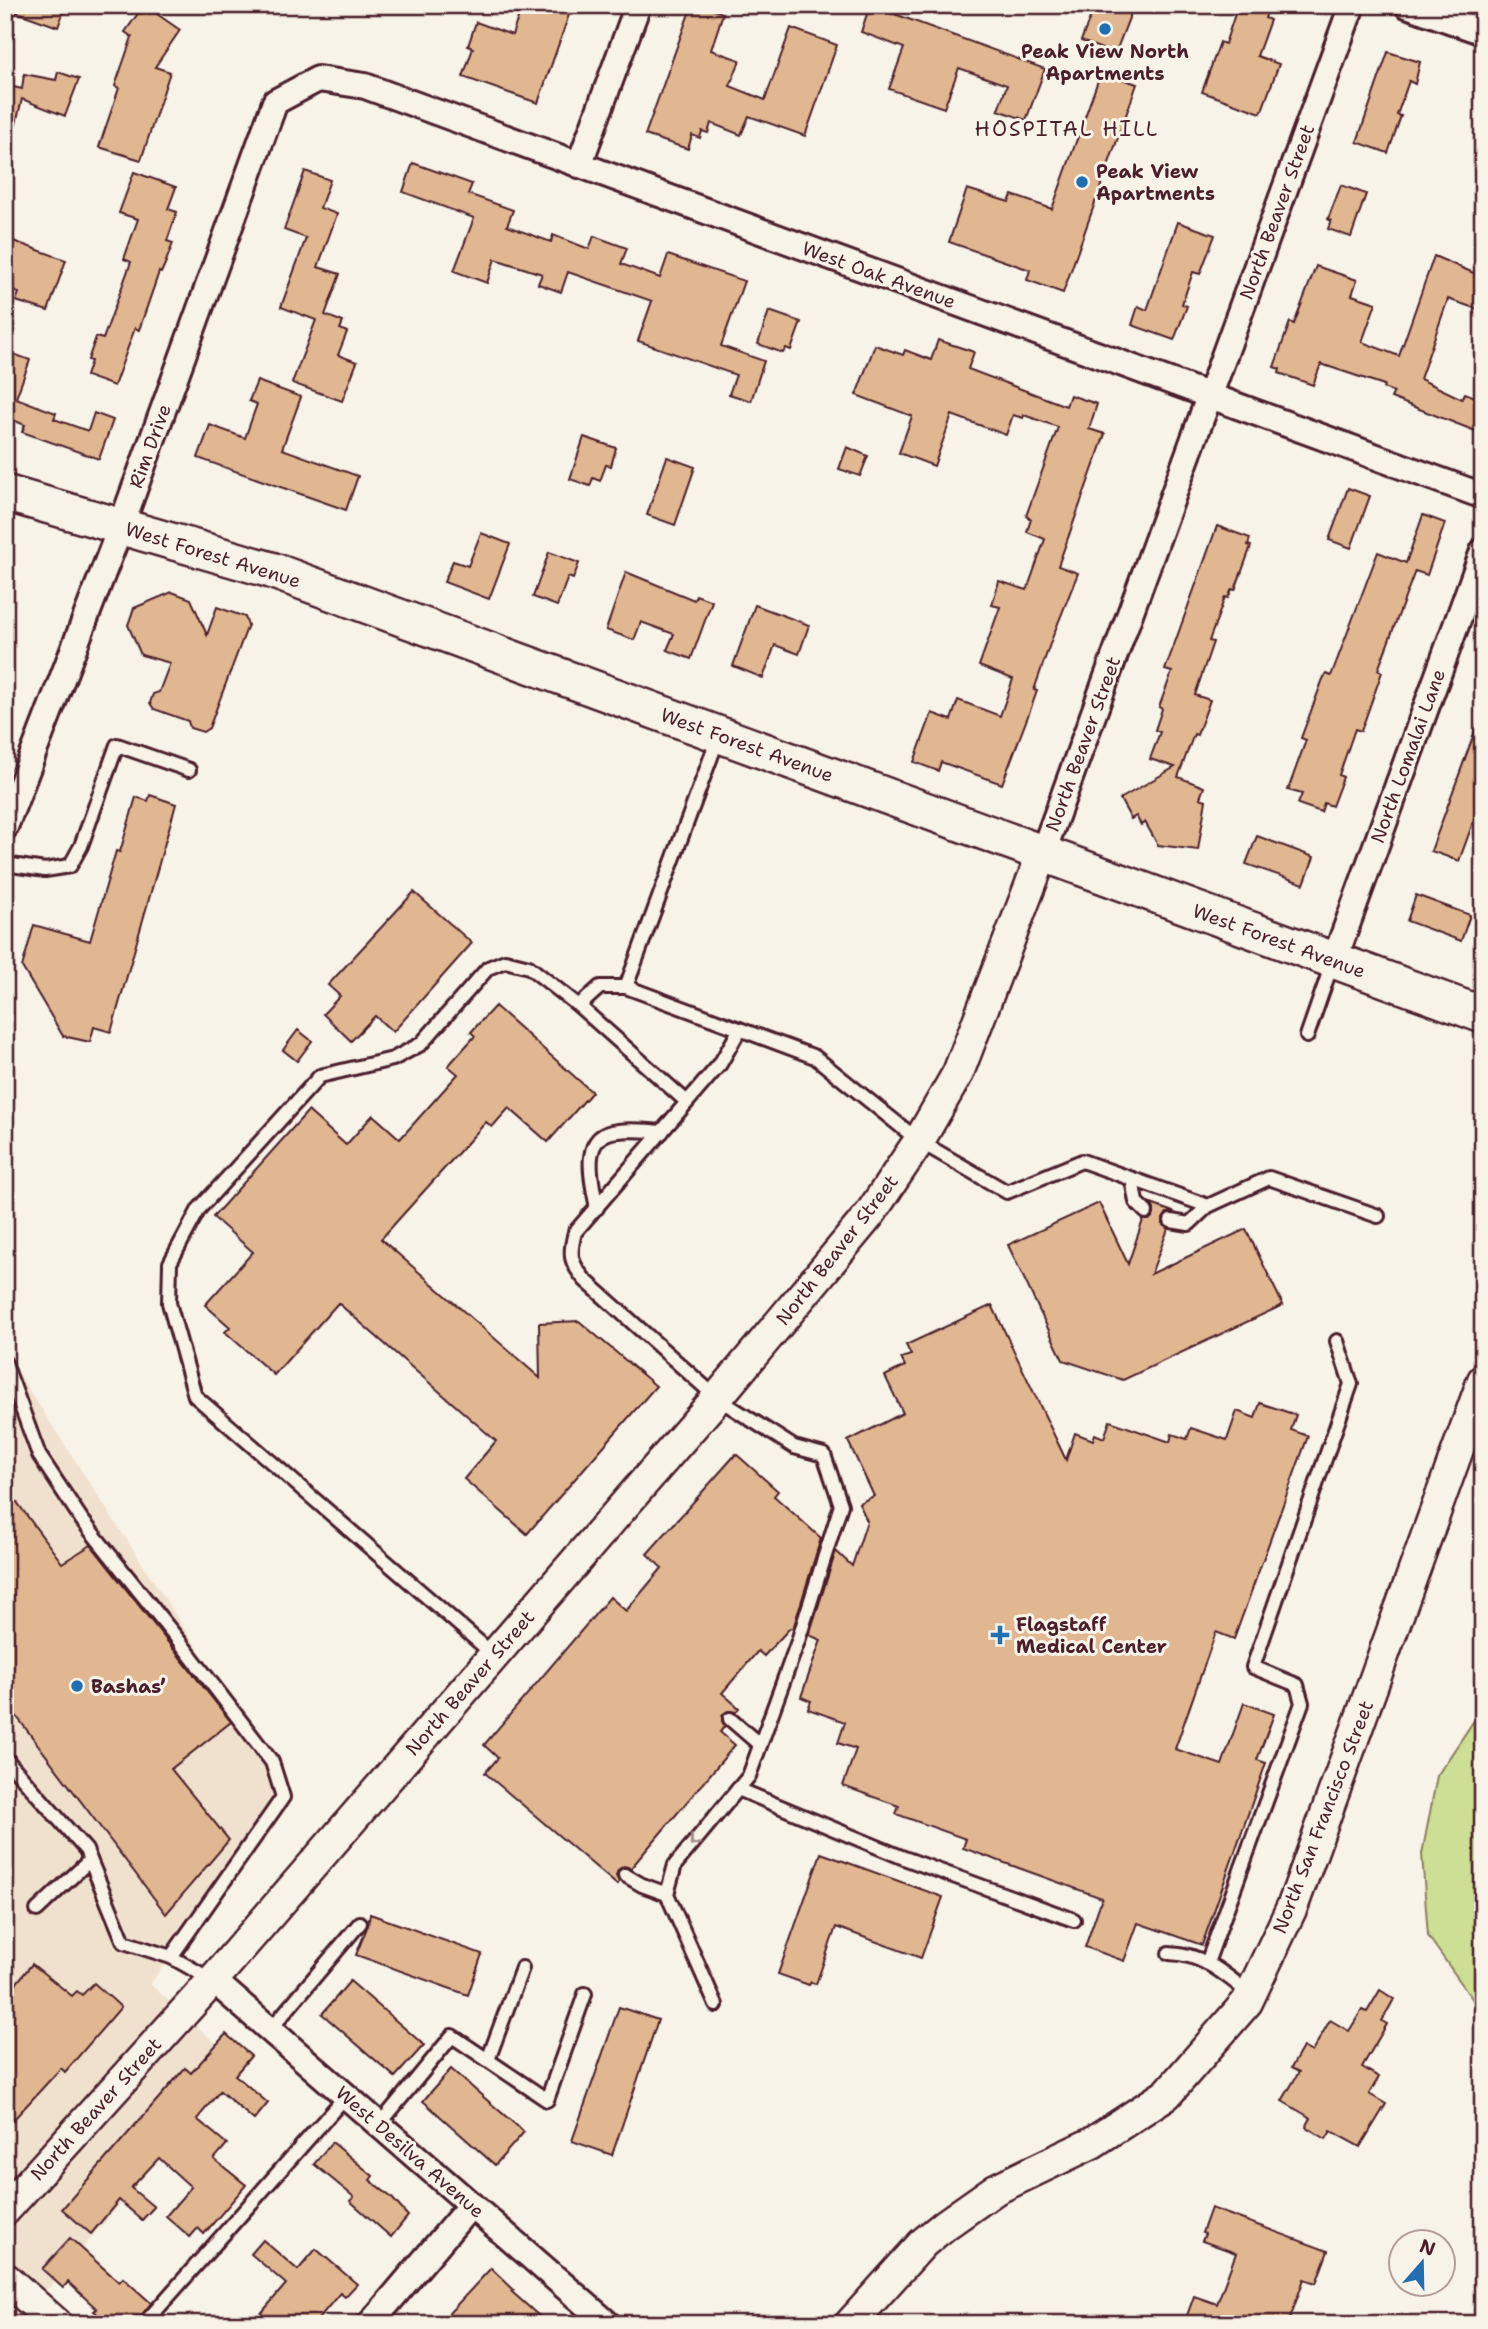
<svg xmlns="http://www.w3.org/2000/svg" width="1488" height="2329" font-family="'Shantell Sans',sans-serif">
	<rect width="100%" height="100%" fill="#f7f3e8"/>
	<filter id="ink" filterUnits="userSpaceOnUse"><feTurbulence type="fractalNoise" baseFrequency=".0143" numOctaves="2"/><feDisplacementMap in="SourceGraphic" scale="14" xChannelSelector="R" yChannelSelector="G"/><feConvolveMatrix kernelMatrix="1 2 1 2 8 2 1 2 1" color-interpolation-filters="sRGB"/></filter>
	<g filter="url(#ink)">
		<path fill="#f0e1ce" d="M5,1353l284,436 -139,195 89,80 -221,260h-13z"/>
		<path fill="#ccdf94" stroke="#8b7f60" stroke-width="2" d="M1483,1712v302l-55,-78 -6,-82 15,-78 42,-63z"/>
		<g fill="#e1b791" stroke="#4a1f2b" stroke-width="2">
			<path d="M5,5h61l-8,22 -53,-19z"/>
			<path d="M144,5l36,25 -25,37 15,5 -29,88 -42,-13 20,-59 -4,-2 17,-49 -7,-5z"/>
			<path d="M531,5h30l10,4 -33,94 -75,-26 10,-29 -5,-2 8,-24 36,13 8,-23 8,2z"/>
			<path d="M692,5h8l23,8 -12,37 29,10 -10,26 35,14 26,-72 46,17 -32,91 -56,-20 -8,19 -30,-12 -3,10 -6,-2 -2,7 -8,-3 -4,14 -43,-14z"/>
			<path d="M870,5l175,64 -19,51 -28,-10 9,-25 -48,-17 -15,40 -55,-19 15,-41 -43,-16z"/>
			<path d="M1095,5h39l-19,49 -34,-13z"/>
			<path d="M1238,5h32l-5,13 5,2 -13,36 22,8 -18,49 -59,-21 18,-50 5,2z"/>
			<path d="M1388,52l32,10 -5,22 -6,-3 -12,34 4,1 -13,37 -31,-11z"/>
			<path d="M58,72l21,7 -14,37 -43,-17 -10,41 -7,-1v-54l17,4 2,-15 32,6z"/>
			<path d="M1101,72l36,12 -74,209 -36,-13 3,-10 -81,-28 18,-53 42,13 3,-7 40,14z"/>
			<path d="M413,163l59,21 -4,10 45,16 -6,16 44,16 2,-7 36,14 5,-13 33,12 -6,16 39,14 8,-23 76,26 -23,65 43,15 -13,40 -22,-7 7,-19 -98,-34 14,-40 -84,-29 -7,20 -23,-8 4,-10 -47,-15 -8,24 -33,-12 20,-53 -71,-26z"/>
			<path d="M305,171l25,9 -10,28 17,6 -19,53 22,7 -15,41 18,7 -3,7 7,3 -9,23 19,7 -15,39 -50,-18 24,-63 -35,-13 25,-69 -22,-8z"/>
			<path d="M134,172l42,15 -8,22 9,3 -10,29 6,2 -8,21 -4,9 -2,-1 -20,58 -4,-2 -21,58 -28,-10 5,-15 -3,-1 8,-23 7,2 28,-77 -7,-3 14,-40 -19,-6z"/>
			<path d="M1341,185l25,9 -15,43 -23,-8 3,-8 -3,-2z"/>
			<path d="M1178,222l37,13 -15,39 -7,-2 -11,32 5,2 -13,34 -42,-15 6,-19 9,4z"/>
			<path d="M5,238l61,22 -18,51 -32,-10 3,-8 -14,-5z"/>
			<path d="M1434,256l49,21v34l-35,-12 -28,80 42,20 3,-6 18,7v34l-92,-36 3,-6 -11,-4 1,-3 -63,-21 -8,21 -34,-12 1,-4 -6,-2 16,-45 4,2 22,-58 41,14 -5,15 24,8 -14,39 37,14z"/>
			<path d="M769,311l32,11 -10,28 -5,-2 -3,5 -25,-9z"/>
			<path d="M938,340l36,12 -6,17 98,37 4,-11 27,9 -8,25 16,5 -47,132 20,7 -27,68 -17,49 3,1 -6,17 -29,76 -61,-22 -3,9 -24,-9 18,-49 19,7 7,-20 42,16 13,-37 -34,-13 21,-59 -8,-2 7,-24 28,9 18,-51 -18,-7 4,-13 -5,-3 32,-89 -34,-12 -1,3 -10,-3 -7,20 -54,-20 -18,51 -35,-13 13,-37 -56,-21 19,-50 28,10 2,-5 26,10z"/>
			<path d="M5,351l25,9 -14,38 40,15 -2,6 34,12 6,-18 19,7 -14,39 -77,-27 3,-7 -17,-7 -3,2z"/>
			<path d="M257,381l44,16 -19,52 76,27 -12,34 -148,-52 12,-33 35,13 12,-34 -8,-3z"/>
			<path d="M584,437l32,11 -5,18 -5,-1 -6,16 -7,-3 -3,8 -20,-7z"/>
			<path d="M847,447l21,9 -8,20 -21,-7z"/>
			<path d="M667,457l28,10 -20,58 -28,-10z"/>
			<path d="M1348,488l22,8 -19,52 -22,-8z"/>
			<path d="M1423,515l22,8 -18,52 -12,-4 -37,99 4,2 -21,59 -6,-2 -16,46 4,2 -11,29 -8,-3 -3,9 -23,-8 4,-10 -14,-4 18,-50 -5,-2 22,-59 3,-5 5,2 47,-124 28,11z"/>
			<path d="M1217,526l33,12 -2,7 3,1 -16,44 -3,-1 -4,9 -3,-1 -16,44 4,1 -18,53 15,5 -13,35 -3,-1 -16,43 26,10 -4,11 6,2 -8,50 -40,-5 -13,-23 -4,3 -5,-9 -5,3 -11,-20 55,-32 -25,-8 10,-27 -5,-2 7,-21 -3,-2 13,-35 -7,-2z"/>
			<path d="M481,533l29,11 -21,55 -45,-17 9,-21 15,5z"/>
			<path d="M549,552l30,11 -6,16 -5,-2 -11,29 -24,-9z"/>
			<path d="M626,572l68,28 2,-5 16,6 -21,58 -24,-9 7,-16 -33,-12 -7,18 -28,-10z"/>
			<path d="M172,592l19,7 16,36 10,-28 28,10 3,8 -39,103 -6,4 -13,-4 -2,-7 -34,-12 -4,-6 3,-9 6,-2 11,-29 -29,-8 -13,-30 6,-17z"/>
			<path d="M755,605l54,20 -10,29 -24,-9 -12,33 -30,-12z"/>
			<path d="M1481,715h2v80l-24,66 -28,-10z"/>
			<path d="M150,795l26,9 -65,228 -17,-5 -4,15 -27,-6 -41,-69 12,-42 56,16 26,-90 4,1 16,-55 12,4z"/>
			<path d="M1257,836l57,21 -10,27 -58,-20z"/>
			<path d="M414,892l58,51 -79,89 -18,-16 -24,25 -28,-27 17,-18 -12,-11z"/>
			<path d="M1416,895l54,20 -9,26 -54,-20z"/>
			<path d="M495,1006l97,86 -44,50 -39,-34 -17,19 -6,-5 -105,117 159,139 -1,-55 40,-2 77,65 -129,148 -63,-55 32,-38 -158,-138 -64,72 -49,-43 5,-5 -25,-22 48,-53 -40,-35 95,-106 38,34 27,-30 27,24 58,-65 -10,-8 27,-30 -4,-4z"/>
			<path d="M298,1030l14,11 -15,20 -14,-11z"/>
			<path d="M1099,1203l29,61 15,-44h6l5,-5v-6l-3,-5 22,8 -6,1 -4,6v6l5,4 -17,45 95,-45 37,76 -160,75 -60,-20 -55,-115z"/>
			<path d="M992,1305l74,155 9,-27 18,7 2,-6 9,4 6,-17 60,21 2,-8 15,5 4,-11 36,12 10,-29 18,7 5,-15 36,12 -5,15 17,6 -74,203 -18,-7 -41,117 47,16 22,-62 30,11 -17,46 9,3 -64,182 -64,-22 -14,38 -39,-14 17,-49 -139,-50 3,-9 -70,-25 3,-8 -56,-20 13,-37 -18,-6 7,-21 -37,-13 3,-8 -10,-4 20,-57 -12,-5 27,-84 16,15 15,-45 -8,-18 15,-7 -26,-55 55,-28 -18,-37 20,-10 -4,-8 10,-3 -5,-10z"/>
			<path d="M736,1454l42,37 -4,5 47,42 -28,91 -3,-1 -26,28 -6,-5 -36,42 17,15 -3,4 -8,-1 -5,3 -1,7 3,5 -5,6 15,13 -104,123 -7,-2 -6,4 -2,6 3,6 -2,3 -132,-112 13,-15 -14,-13 126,-148 16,14 36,-43 -15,-14z"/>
			<path d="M5,1486l57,77 29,-18 140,177 -60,47 58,71 -63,74 -161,-213z"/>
			<path d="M821,1853l122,44 -22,61 -85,-31 -20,57 -5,-2 -2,3 -31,-11z"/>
			<path d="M370,1914l112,40 -14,41 -112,-40 12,-30z"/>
			<path d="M32,1964l40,32 5,-5 5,4 12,-12 27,24 -56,65 -4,-4 -56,61v-132z"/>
			<path d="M350,1981l74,64 -29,32 -73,-63z"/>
			<path d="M1380,1990l14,9 -12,22 5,3 -25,43 17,10 -10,17 17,10 -26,43 -29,-16 -5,8 -20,-12 5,-9 -29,-17 17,-29 -8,-4 12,-21 9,5 18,-32 19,11 13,-21 5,2z"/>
			<path d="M619,2007l39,13 -46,135 -40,-14z"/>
			<path d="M226,2034l25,22 -16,19 33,28 -14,17 -34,-29 -23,28 30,25 -13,15 32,26 -42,49 -6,-6 -8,9 -24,-21 25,-29 -32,-29 -28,30 23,19 -12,13 -23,-20 -28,34 -29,-25 123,-141 6,5z"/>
			<path d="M451,2069l73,63 -29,33 -72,-64z"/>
			<path d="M332,2142l41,34 -3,4 22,18 16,18 -17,21 -41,-36 4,-4 -40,-33z"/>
			<path d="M1211,2208l117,43 -12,32 -12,-4 -16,45h-104l10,-28 23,8 19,-51 -34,-12 3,-7 -3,-1z"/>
			<path d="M70,2238l49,44 4,-4 28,25 -16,21h-27l-14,-13 3,-2 -29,-27 -5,6 -21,-19z"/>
			<path d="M263,2240l35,30 18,-21 41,35 -12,13 -5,-4 -26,31h-62l34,-40 -35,-30z"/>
			<path d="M491,2268l23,22 -2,2 36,32h-109z"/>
		</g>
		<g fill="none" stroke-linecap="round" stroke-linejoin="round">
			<g stroke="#4a1f2b" stroke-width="18">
				<g id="service">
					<path d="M5,864l40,6 25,-4 11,-20 36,-101 72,25"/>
					<path d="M626,987l92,-249"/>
					<path d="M579,1006l21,-19h26l189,70 104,84 88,51 75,-31 126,45 61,-28 109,38"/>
					<path d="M1307,1036l26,-75"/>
					<path d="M1132,1179l4,23 10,10"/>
					<path d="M597,1208c-5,-26 -19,-74 21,-77 14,-2 29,0 44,1"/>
					<path d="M1171,1221l18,3 19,-18"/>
					<path d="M5,1363l34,92 43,65 98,122 92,120 11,35 -112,160"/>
					<path d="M495,1656l-300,-260 -26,-93 1,-40 29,-54 121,-133 73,-17 28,-15 67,-76 17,-7 24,6 50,39 108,96"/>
					<path d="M730,1719l30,26"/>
					<path d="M5,1758l81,92 38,92 47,15 41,23"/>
					<path d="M738,1789l166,69 170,62"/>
					<path d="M625,1875l17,10 25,9"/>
					<path d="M37,1910l53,-50"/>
					<path d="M1169,1953c34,1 56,21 81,41"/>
					<path d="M1207,1963l95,-260 -5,-18 -44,-18 98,-283 -14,-43"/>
					<path d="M716,2005l-49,-111 8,-29 74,-89 49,-135 43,-136 -17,-50 -30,-8 -77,-49 -132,-118c-15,-18 -16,-25 -10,-48l145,-168 20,-35"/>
					<path d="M270,2030l90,-107"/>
					<path d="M488,2060l34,-92"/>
					<path d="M379,2125l73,-89 95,64 38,-106"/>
					<path d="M144,2324l202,-228"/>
				</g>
			</g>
			<g stroke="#4a1f2b" stroke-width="30">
				<g id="minor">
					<path d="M1407,5l76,27"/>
					<path d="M579,165l59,-160"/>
					<path d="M5,827l116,-301 154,-424 43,-23 47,7 1118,410"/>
					<path d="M1042,855l310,-850"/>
					<path d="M1334,961l149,-410"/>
					<path d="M213,1980l395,344"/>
					<path d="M370,2324l101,-119"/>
				</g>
			</g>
			<g stroke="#4a1f2b" stroke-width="35">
				<g id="tertiary">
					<path d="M5,2210l208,-230 504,-582 153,-184 49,-73 39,-68 84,-218"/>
					<path d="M5,2278l52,46"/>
					<path d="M850,2324l73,-81 22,-18 51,-36 96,-46 75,-49 80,-92 46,-97 190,-525"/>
				</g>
			</g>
			<g stroke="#4a1f2b" stroke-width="40">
				<path id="secondary" d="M5,493l266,77 1212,445"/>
			</g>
			<use href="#service" stroke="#f7f3e8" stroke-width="12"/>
			<use href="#minor" stroke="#f7f3e8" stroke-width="24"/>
			<use href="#tertiary" stroke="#f7f3e8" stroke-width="30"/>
			<use href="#secondary" stroke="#f7f3e8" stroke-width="35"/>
		</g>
		<defs><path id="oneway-chevron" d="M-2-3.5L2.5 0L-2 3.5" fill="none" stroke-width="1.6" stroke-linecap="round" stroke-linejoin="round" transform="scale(1.75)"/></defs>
		<use stroke="#a0898a" href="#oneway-chevron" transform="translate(694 1842) rotate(130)"/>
	</g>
	<g fill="#1f6fb2" stroke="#f7f3e8" stroke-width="2.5">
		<circle cx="1105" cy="29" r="7"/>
		<circle cx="1082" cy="182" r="7"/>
		<path d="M996.5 1624.5h7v7h7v7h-7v7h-7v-7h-7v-7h7z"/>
		<circle cx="77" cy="1686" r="7"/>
	</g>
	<g text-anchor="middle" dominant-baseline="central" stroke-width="6" stroke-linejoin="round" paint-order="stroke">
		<g font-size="19" font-weight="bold" fill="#4a1f2b" stroke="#f7f3e8" text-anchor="start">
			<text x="1105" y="51" text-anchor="middle">Peak View North<tspan x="1105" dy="22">Apartments</tspan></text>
			<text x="1096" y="171">Peak View<tspan x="1096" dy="22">Apartments</tspan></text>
			<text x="1016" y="1624">Flagstaff<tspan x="1016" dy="22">Medical Center</tspan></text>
			<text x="91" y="1686">Bashas’</text>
		</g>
		<g font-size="19" fill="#4a1f2b" stroke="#f7f3e8">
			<text transform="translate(1277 212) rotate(-70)">North Beaver Street</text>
			<text transform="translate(879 275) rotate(20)">West Oak Avenue</text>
			<text transform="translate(150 446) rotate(-70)">Rim Drive</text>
			<text transform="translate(213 555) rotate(17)">West Forest Avenue</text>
			<text transform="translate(1083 744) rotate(-70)">North Beaver Street</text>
			<text transform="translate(747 745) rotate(20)">West Forest Avenue</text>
			<text transform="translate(1408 756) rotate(-70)">North Lomalai Lane</text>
			<text transform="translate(1279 941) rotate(20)">West Forest Avenue</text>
			<text transform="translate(837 1250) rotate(-52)">North Beaver Street</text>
			<text transform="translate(470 1683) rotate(-49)">North Beaver Street</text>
			<text transform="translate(1323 1817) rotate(-69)">North San Francisco Street</text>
			<text transform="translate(96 2109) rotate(-48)">North Beaver Street</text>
			<text transform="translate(410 2152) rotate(41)">West Desilva Avenue</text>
		</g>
		<g font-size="21" letter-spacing="2" fill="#4a1f2b" stroke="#f7f3e8">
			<text x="1067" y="129">HOSPITAL HILL</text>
		</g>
	</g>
	<rect width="1488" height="2329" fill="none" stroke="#f7f3e8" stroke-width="28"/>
	<rect x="14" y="14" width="1460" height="2301" fill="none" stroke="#4a1f2b" stroke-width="2.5" filter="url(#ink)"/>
	<g transform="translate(1422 2263) rotate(20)"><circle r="33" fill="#f7f3e8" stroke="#b29e9c" stroke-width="2"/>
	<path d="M0-5L12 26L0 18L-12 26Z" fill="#1f6fb2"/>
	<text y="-10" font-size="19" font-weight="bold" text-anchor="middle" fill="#4a1f2b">N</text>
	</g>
</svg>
